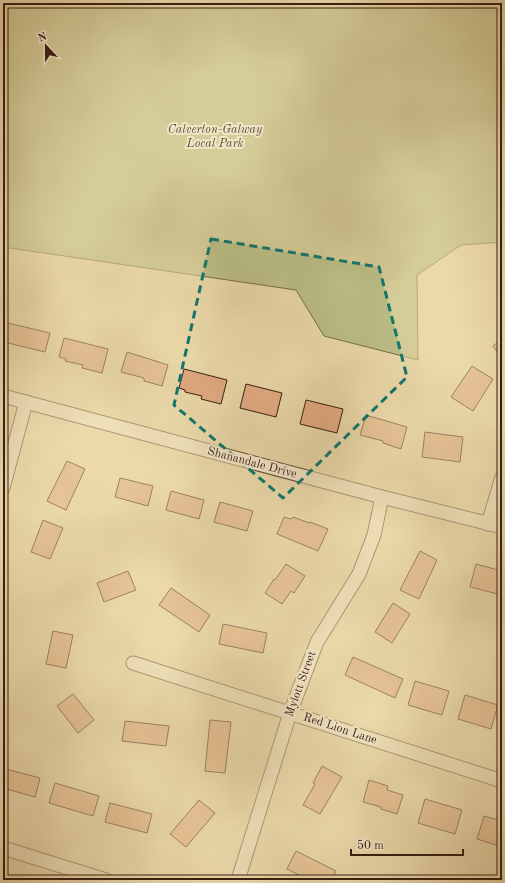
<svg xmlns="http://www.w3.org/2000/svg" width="505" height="883" font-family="'Old Standard TT',serif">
	<rect width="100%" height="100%" fill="#ebd9aa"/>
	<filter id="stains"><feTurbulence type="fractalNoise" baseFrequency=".005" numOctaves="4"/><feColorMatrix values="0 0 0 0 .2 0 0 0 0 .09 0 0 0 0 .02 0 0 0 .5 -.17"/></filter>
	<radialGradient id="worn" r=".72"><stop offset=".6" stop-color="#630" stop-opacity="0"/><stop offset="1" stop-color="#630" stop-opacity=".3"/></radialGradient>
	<path fill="#bbbe86" stroke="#786e4c" d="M3,3h499v239l-41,3 -44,30 1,85 -94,-24 -28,-46 -293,-43z"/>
	<g fill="#e2ab82" stroke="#361d11">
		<path d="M8,323l42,10 -5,19 -41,-10z"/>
		<path d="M64,338l44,11 -6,24 -20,-5 1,-3 -18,-4 1,-2 -7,-2z"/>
		<path d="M502,339v20l-9,-13z"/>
		<path d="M127,352l41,13 -6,21 -18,-5v-3l-23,-6z"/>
		<path d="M472,366l21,13 -20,32 -22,-14z"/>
		<path d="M184,369l43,11 -6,24 -20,-5 1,-3 -17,-4v-2l-6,-2z"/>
		<path d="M246,384l36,9 -6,24 -36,-9z"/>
		<path d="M306,400l37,9 -6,24 -37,-9z"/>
		<path d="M366,415l41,12 -6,22 -18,-6v-2l-23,-6z"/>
		<path d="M425,432l38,5 -3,25 -38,-5z"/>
		<path d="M67,461l18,8 -19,41 -19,-9z"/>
		<path d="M120,478l33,8 -5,20 -33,-9z"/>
		<path d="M171,491l33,9 -5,19 -33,-9z"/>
		<path d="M220,502l33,9 -6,20 -33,-9z"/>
		<path d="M284,517l7,2 2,-2 16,6 1,-1 18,7 -10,22 -41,-17z"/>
		<path d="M43,520l20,8 -13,31 -19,-7z"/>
		<path d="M420,551l17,9 -18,39 -19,-9z"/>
		<path d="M286,564l19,12 -11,17 -3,-2 -9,13 -17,-11 9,-14 1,1z"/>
		<path d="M476,564l26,7v24l-32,-8z"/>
		<path d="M128,571l8,19 -32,12 -7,-19z"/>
		<path d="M171,588l39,27 -11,17 -40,-27z"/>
		<path d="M393,603l17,11 -18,29 -17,-11z"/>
		<path d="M223,624l44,9 -4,20 -44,-9z"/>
		<path d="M53,631l20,4 -7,33 -20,-4z"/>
		<path d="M353,657l50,22 -8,19 -50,-23z"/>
		<path d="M415,681l34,10 -7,24 -34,-10z"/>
		<path d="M73,694l21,26 -16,13 -21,-27z"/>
		<path d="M465,695l33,10 -7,24 -33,-10z"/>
		<path d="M210,720l21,2 -6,51 -20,-2z"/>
		<path d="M125,721l44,5 -3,20 -44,-5z"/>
		<path d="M322,766l20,11 -22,37 -17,-9 12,-21 -2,-1z"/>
		<path d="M6,769l34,9 -5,19 -32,-9v-6z"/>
		<path d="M369,780l19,6 -1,4 16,5 -6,19 -16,-5v-2l-18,-5z"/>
		<path d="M55,783l44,13 -6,20 -44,-13z"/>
		<path d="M425,799l37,11 -7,24 -37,-11z"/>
		<path d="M199,800l16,13 -29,34 -16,-13z"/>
		<path d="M110,803l42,11 -5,19 -42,-11z"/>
		<path d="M484,816l18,5v26l-25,-8z"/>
		<path d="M296,851l40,20 -4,9h-23l-22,-11z"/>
		<path d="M353,875l16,5h-18z"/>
	</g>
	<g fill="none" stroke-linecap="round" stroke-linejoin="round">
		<g stroke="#634c37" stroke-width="15">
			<g id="street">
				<path d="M3,396l379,101 120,30"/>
				<path d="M3,488l23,-86"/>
				<path d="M488,524l14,-47"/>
				<path d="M133,663l369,118"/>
				<path d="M3,848l103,32"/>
				<path d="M238,880l52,-167 27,-71 42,-68 15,-39 8,-38"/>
			</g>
		</g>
		<use href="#street" stroke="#f2e6c8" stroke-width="13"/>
	</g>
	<path d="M0 0H505V883H0ZM211,239l168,28 28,110 -124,121 -109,-93z" fill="#ebd9aa" fill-opacity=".55" fill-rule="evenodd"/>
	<path fill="none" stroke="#0f766e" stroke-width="3" stroke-dasharray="8 5" stroke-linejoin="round" d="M211,239l168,28 28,110 -124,121 -109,-93z"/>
	<g text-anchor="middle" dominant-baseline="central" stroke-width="4" stroke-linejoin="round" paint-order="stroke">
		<g font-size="12" font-style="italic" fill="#5e4d34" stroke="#f2e6c8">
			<text x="215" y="130">Calverton-Galway<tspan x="215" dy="14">Local Park</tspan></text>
		</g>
		<g font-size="12" fill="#361d11" stroke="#f2e6c8">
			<text transform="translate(252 463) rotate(15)">Shanandale Drive</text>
			<text transform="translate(301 684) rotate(-70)">Mylott Street</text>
			<text transform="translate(340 729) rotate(18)">Red Lion Lane</text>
		</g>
	</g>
	<rect width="505" height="883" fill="none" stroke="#ebd9aa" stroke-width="16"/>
	<rect x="4" y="4" width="497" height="875" fill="none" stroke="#361d11" stroke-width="2"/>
	<rect x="8" y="8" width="489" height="867" fill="none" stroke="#361d11"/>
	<g transform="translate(46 46) rotate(338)" stroke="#f2e6c8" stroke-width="3" paint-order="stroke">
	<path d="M0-3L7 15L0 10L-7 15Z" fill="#361d11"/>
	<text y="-6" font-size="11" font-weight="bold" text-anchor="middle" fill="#361d11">N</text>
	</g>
	<path d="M351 849v6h112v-6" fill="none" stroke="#361d11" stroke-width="2"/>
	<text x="357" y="849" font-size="12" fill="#361d11" stroke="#f2e6c8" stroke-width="3" paint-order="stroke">50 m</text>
	<rect width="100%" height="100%" filter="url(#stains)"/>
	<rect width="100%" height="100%" fill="url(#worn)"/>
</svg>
